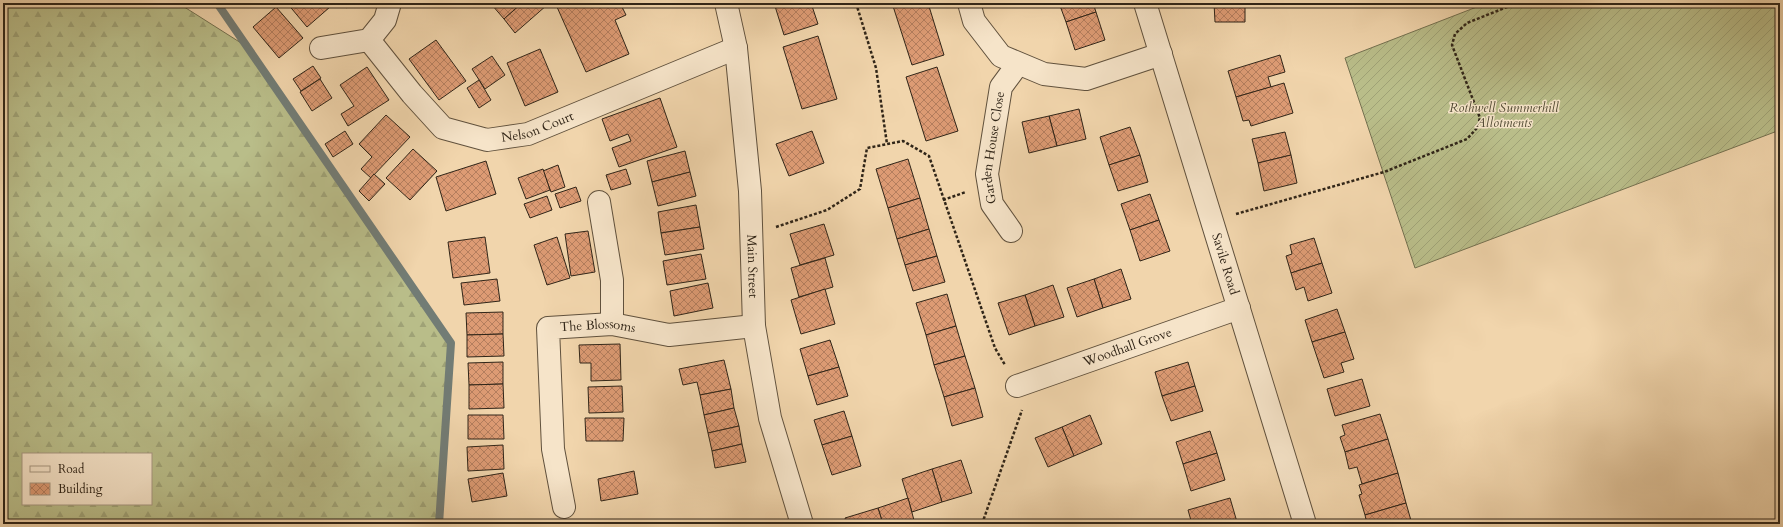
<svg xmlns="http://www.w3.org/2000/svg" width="1783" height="527" font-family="Cardo,serif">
	<defs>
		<pattern id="forest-firs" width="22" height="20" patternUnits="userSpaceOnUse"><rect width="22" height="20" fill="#b9bd89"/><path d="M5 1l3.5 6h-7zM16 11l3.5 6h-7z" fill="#9fa276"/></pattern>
		<pattern id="garden-furrows" width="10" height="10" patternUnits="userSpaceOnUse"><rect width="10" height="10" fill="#b9bd89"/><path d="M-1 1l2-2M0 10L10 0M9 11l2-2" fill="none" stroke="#9fa276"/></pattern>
		<pattern id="building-cross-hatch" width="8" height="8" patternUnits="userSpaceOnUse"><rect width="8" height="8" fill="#dd9b74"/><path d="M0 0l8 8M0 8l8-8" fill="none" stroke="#b47e5e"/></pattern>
	</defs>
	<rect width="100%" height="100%" fill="#f1d5ac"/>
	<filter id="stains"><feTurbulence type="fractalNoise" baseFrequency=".005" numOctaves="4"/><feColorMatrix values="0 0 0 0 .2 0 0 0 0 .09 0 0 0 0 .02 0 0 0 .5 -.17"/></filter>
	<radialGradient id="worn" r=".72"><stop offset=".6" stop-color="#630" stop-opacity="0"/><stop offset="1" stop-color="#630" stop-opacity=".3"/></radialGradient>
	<path fill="url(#forest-firs)" stroke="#747150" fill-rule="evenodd" d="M3,3h175l71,45 202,295 -12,181h-436zM23,454h128v50h-128z"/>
	<path fill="url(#garden-furrows)" stroke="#747150" d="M1487,3h293v127l-365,138 -70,-210z"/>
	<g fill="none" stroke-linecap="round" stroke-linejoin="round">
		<path stroke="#727c75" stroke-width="8" d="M217,3l234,340 -12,181"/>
	</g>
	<g fill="url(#building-cross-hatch)" stroke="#302518">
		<path d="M287,3h39l4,4 -23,20z"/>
		<path d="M342,3h10l-6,5z"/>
		<path d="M494,3h28l-18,16 -12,-14z"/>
		<path d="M522,3h7l3,3 3,-3h11l1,2 -32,28 -11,-14z"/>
		<path d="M565,3h55l6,12 -11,5 14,34 -43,18 -29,-65z"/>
		<path d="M774,3h37l7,21 -34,11z"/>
		<path d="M892,3h36l16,52 -32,10z"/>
		<path d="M1059,3h34l3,9 -30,10z"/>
		<path d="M1214,3h31v19h-30z"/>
		<path d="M276,7l27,31 -24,20 -26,-31z"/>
		<path d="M1096,12l9,28 -30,10 -9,-28z"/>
		<path d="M818,36l19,63 -35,10 -19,-62z"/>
		<path d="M436,40l30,41 -27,19 -30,-41z"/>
		<path d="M540,49l18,43 -33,14 -18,-43z"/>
		<path d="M1280,55l5,17 -17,5 3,10 -35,10 -8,-26z"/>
		<path d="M492,56l13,19 -20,14 -13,-20z"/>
		<path d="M313,66l8,12 -20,13 -8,-12z"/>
		<path d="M367,67l22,33 -41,26 -7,-12 13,-8 -14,-21z"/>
		<path d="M937,67l21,64 -32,10 -20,-64z"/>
		<path d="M320,79l12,19 -20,13 -12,-19z"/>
		<path d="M479,80l12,20 -12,8 -12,-20z"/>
		<path d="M1284,83l9,30 -42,13 -2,-6 -6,1 -7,-24z"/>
		<path d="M660,98l17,49 -58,20 -7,-19 19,-7 -3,-7 -18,7 -8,-22z"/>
		<path d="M1079,109l7,30 -29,7 -8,-30z"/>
		<path d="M386,115l24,22 -39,41 -10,-9 11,-12 -13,-13z"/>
		<path d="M1049,116l8,30 -28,7 -7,-31z"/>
		<path d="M1130,127l10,28 -31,10 -9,-28z"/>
		<path d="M345,131l8,13 -20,13 -8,-13z"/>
		<path d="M812,131l12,32 -35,13 -13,-32z"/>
		<path d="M1285,132l6,23 -33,8 -6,-24z"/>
		<path d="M413,149l24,22 -27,29 -24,-22z"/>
		<path d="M685,151l5,21 -38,10 -5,-21z"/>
		<path d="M1140,155l8,27 -30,9 -9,-26z"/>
		<path d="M1291,155l6,28 -33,8 -6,-28z"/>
		<path d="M908,159l12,39 -32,10 -12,-39z"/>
		<path d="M486,161l10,33 -50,17 -10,-34z"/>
		<path d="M558,165l7,22 -14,5 -8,-21z"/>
		<path d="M543,169l7,21 -24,9 -8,-21z"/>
		<path d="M626,169l5,15 -20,6 -5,-15z"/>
		<path d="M690,172l6,24 -38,10 -6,-24z"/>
		<path d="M374,174l11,10 -16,17 -10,-10z"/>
		<path d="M576,187l5,14 -21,7 -5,-14z"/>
		<path d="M1150,194l9,26 -29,10 -9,-26z"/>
		<path d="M547,196l5,14 -22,8 -6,-14z"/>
		<path d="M920,198l9,31 -32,10 -9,-31z"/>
		<path d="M696,205l4,22 -39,6 -3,-21z"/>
		<path d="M1159,220l11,31 -30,10 -10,-31z"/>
		<path d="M824,224l10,31 -34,10 -10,-31z"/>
		<path d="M700,227l4,22 -39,6 -4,-22z"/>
		<path d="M929,229l8,27 -32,9 -8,-26z"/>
		<path d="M588,231l7,41 -24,4 -6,-42z"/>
		<path d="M485,237l5,36 -37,5 -5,-36z"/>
		<path d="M557,237l13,41 -23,7 -13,-40z"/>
		<path d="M1314,238l8,25 -31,10 -5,-17 6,-2 -2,-9z"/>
		<path d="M701,254l5,25 -39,6 -4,-24z"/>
		<path d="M937,256l8,26 -32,9 -8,-26z"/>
		<path d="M825,258l8,29 -34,10 -8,-29z"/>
		<path d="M1322,263l10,30 -24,8 -4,-14 -8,3 -5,-17z"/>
		<path d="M1121,269l10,30 -28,9 -9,-29z"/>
		<path d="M497,279l3,22 -36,4 -3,-22z"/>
		<path d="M1094,279l9,29 -26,9 -10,-29z"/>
		<path d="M708,283l5,25 -39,8 -4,-25z"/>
		<path d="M1053,285l11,32 -29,9 -10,-31z"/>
		<path d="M825,289l10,35 -34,10 -10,-34z"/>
		<path d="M947,294l9,32 -30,9 -10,-32z"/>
		<path d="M1025,295l10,31 -26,9 -11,-32z"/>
		<path d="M1337,309l8,23 -33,10 -7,-22z"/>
		<path d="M503,312v22l-36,1 -1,-22z"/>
		<path d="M956,326l9,30 -31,9 -8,-30z"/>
		<path d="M1345,332l9,27 -13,4 3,9 -20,6 -12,-36z"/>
		<path d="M503,334l1,22 -37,1v-22z"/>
		<path d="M830,340l9,27 -31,9 -8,-27z"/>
		<path d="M620,344l1,36 -30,1v-18h-11l-1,-18z"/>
		<path d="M965,356l10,32 -31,9 -10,-32z"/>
		<path d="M724,360l7,29 -31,6 -3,-13 -14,3 -4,-16z"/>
		<path d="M503,362v22l-34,1 -1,-22z"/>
		<path d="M1188,362l7,24 -33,10 -7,-24z"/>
		<path d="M839,367l9,29 -31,9 -9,-29z"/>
		<path d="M1362,379l8,27 -35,10 -8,-27z"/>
		<path d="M503,384l1,24 -35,1v-24z"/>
		<path d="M622,386l1,26 -34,1 -1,-26z"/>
		<path d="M1195,386l8,25 -32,10 -9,-25z"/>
		<path d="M975,388l8,29 -31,9 -8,-29z"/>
		<path d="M731,389l3,19 -30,7 -4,-20z"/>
		<path d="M734,408l5,18 -31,7 -4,-18z"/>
		<path d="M844,411l8,25 -30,9 -8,-25z"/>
		<path d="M1380,414l8,25 -43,13 -5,-15 5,-2 -3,-10z"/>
		<path d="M468,415h35l1,24h-36z"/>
		<path d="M1090,415l12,29 -28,12 -12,-29z"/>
		<path d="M585,418h39l-1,23h-37z"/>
		<path d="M739,426l3,18 -30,7 -4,-18z"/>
		<path d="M1062,427l12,29 -26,11 -13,-29z"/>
		<path d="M1210,431l7,22 -34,11 -7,-22z"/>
		<path d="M852,436l9,30 -29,9 -10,-30z"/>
		<path d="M1388,439l10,34 -36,11 -5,-17 -8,2 -4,-17z"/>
		<path d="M742,444l4,18 -31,6 -3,-17z"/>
		<path d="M503,445l1,24 -36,2 -1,-24z"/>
		<path d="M1217,453l8,27 -34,11 -8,-27z"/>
		<path d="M961,460l11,33 -30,9 -10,-33z"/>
		<path d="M932,469l10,33 -30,10 -10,-33z"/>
		<path d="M634,471l4,23 -37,7 -3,-22z"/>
		<path d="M503,473l4,23 -35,6 -4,-23z"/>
		<path d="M1398,473l8,30 -41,12 -6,-20 3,-1 -3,-9z"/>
		<path d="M908,498l7,26h-32l-5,-16z"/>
		<path d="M1230,498l7,24 -6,2h-27l-1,-4 -11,4 -4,-14z"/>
		<path d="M1406,503l6,21h-45l-2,-9z"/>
		<path d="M878,508l5,16h-36l-2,-6z"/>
	</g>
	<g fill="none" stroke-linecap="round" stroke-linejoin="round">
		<g stroke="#60513d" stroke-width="24">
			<g id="minor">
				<path id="s1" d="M726,3l10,45 14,143 4,135 16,92 32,106"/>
				<path d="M969,3l5,18 27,35 43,18 42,5 75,-25"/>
				<path id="s2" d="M1145,3l160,521"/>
				<path id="s3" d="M369,40l43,54 31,34 44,12 41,-6 208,-86"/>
				<path d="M321,48l48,-8 16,-20 5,-17"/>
				<path d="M599,202l13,78v44"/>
				<path id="s4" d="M1011,231l-19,-27 -5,-30 14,-87 17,-23"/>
				<path id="s5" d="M1017,386l222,-78"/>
				<path id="s6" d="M564,507l-11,-58 -5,-121 64,-4 57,11 85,-9"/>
			</g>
		</g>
		<g stroke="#302518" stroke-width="2.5" stroke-dasharray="3 2" stroke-linecap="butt">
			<path d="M856,3l20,65 11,76"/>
			<path d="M943,200l23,-8"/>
			<path d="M1236,214l148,-42 83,-33 10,-11 3,-10 -28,-73 3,-11 12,-11 50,-20"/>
			<path d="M776,227l51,-17 33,-21 7,-41 36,-7 26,15 66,192 10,17"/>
			<path d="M982,524l40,-114"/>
		</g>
		<use href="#minor" stroke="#f6e4c9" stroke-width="22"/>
	</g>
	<g text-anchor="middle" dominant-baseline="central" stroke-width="3" stroke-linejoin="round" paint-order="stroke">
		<g font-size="13" font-style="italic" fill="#524b34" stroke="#f6e4c9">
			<text x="1504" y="108">Rothwell Summerhill<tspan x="1504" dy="15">Allotments</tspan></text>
		</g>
		<g font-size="13" fill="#302518" stroke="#f6e4c9">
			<text stroke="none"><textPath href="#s3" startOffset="213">Nelson Court</textPath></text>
			<text stroke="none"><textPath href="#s4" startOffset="90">Garden House Close</textPath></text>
			<text stroke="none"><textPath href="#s2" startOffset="273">Savile Road</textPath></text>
			<text stroke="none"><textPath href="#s1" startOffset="265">Main Street</textPath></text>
			<text stroke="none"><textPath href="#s6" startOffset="230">The Blossoms</textPath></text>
			<text stroke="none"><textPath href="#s5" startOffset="117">Woodhall Grove</textPath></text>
		</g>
	</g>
	<rect width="1783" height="527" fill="none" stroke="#f1d5ac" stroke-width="16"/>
	<rect x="4" y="4" width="1775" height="519" fill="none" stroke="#302518" stroke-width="2"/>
	<rect x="8" y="8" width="1767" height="511" fill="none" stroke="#302518"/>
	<rect x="22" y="453" width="130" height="52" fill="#f6e4c9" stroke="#a79882"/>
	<rect x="30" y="466" width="20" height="6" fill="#f6e4c9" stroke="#a79882"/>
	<text x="58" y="473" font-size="12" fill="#302518">Road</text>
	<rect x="30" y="483" width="20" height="12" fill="url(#building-cross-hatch)" stroke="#a79882"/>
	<text x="58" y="493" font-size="12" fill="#302518">Building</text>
	<rect width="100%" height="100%" filter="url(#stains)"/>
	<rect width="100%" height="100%" fill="url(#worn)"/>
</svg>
